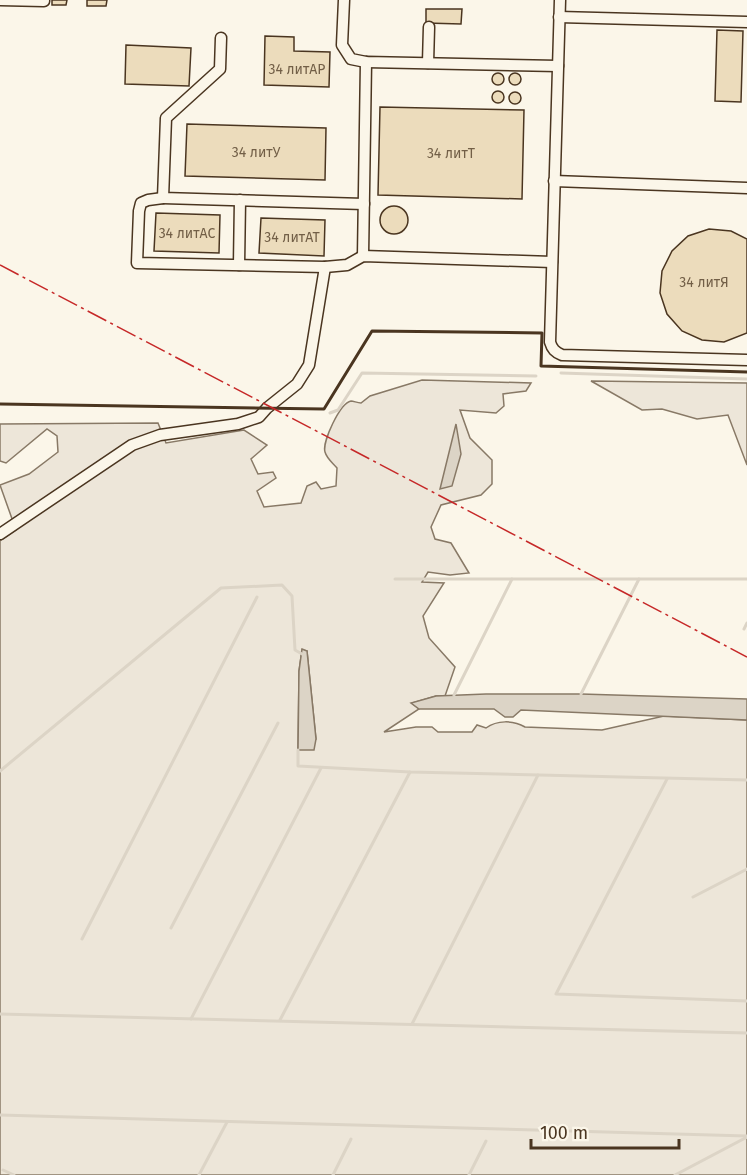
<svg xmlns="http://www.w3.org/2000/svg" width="747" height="1175" font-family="'Fira Sans',sans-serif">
	<rect width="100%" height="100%" fill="#fbf6e9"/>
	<g fill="#ede6d9" stroke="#887966" stroke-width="1.5" fill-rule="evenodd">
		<path d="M422,380l109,3 -5,8 -23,3 1,12 -8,7 -36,-3 10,28 22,22v24l-11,11 -40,10 -10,22 4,12 16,4 18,30 -19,2 -22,-3 -6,10 22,1 -21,33 6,22 26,29 -10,29h-9l-24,7 7,6 -35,23 32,-5h16l6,5h34l5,-7 9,3c11,-8 27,-8 39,-1l77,3 62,-14 83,4v455h-747v-634l16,-11 -16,-45 29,-11 29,-22 -1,-16 -10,-7 -41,34 -6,-2v-37l158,-1 8,20 78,-13 23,15 -16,14 7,15 15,-2 3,6 -19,13 7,16 37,-4 6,-17 9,-4 5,7 15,-3 1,-18c-4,-5 -10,-9 -12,-16 -3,-10 15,-49 26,-51 3,0 6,2 10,2l9,-7zM302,650l5,1 9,88 -18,10 1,-78z"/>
		<path d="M591,381l156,2v82l-19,-50 -31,4 -35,-10 -20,1z"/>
	</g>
	<g fill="#dcd4c6" stroke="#887966" stroke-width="1.5">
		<path d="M456,424l5,30 -9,32 -12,3z"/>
		<path d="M302,649l5,2 9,88 -2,11h-16l1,-79z"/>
		<path d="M486,694h95l166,5v21l-226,-10 -8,7h-8l-11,-8h-75l-8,-6 25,-7z"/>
	</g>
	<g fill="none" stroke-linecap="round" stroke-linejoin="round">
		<g stroke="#dcd4c6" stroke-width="3">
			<path d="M561,373l186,6"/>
			<path d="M330,413l8,-3 24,-37 174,3"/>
			<path d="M395,579h352"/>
			<path d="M744,629l3,-6"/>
			<path d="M581,694l58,-115"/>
			<path d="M454,695l58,-116"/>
			<path d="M298,750v16l112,6 337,8"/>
			<path d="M0,771l221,-183 61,-3 10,11 3,54 7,4"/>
			<path d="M667,779l-111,215 191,7"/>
			<path d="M693,897l54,-28"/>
			<path d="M171,928l107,-205"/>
			<path d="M82,939l175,-342"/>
			<path d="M0,1014l747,19"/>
			<path d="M191,1019l130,-251"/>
			<path d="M280,1020l130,-248"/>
			<path d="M412,1024l126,-249"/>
			<path d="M0,1115l747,21"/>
			<path d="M3,1170l11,5"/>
			<path d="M199,1175l28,-53"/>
			<path d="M333,1175l18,-36"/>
			<path d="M469,1175l17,-34"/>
			<path d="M675,1175l72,-38"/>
		</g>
	</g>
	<g fill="#ecdcbc" stroke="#4a3520" stroke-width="1.5">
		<path d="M52,0h15l-1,5h-14z"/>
		<path d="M87,0h20l-1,6h-19z"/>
		<path d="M426,9h36l-1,15 -35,-1z"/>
		<path d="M717,30l26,1 -2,71 -26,-1z"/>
		<path d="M265,36l29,1v14l36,1 -1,35 -65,-2z"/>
		<path d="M126,45l65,3 -2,38 -64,-2z"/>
		<circle cx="515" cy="79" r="6"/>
		<circle cx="498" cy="79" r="6"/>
		<circle cx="498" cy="97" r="6"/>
		<circle cx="515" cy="98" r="6"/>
		<path d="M380,107l144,3 -2,89 -144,-4z"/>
		<path d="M187,124l139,4 -1,52 -140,-4z"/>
		<circle cx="394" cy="220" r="14"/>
		<path d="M156,213l64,2 -1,38 -65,-2z"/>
		<path d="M261,218l64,2 -1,36 -65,-3z"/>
		<path d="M709,229l22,2 16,8v94l-23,9 -22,-2 -20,-9 -15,-17 -7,-21 2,-22 10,-20 16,-15z"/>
	</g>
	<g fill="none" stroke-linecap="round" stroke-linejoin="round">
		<g stroke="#4a3520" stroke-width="13">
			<g id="minor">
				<path d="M0,0l44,1"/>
				<path d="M344,0l-2,45 9,14 15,3 192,4"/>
				<path d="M560,0l-10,342c2,7 5,10 12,13l185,5"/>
				<path d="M559,17l188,5"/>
				<path d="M221,38l-1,31 -54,49 -3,80 201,6"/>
				<path d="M428,63l1,-36"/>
				<path d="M554,181l193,7"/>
				<path d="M163,198l-15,2 -7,3 -2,8 -2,52 188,4 22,-2 16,-9 189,6"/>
				<path d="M363,256l3,-194"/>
				<path d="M239,265l1,-65"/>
				<path d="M0,534l132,-89 28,-10 78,-11 21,-7 8,-9 30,-24 12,-19 16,-98"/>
			</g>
		</g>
		<use href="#minor" stroke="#fbf6e9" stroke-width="10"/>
		<path stroke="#4a3520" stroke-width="3" d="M0,404l324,5 48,-78 170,2 -1,33 206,6"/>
		<path stroke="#c62828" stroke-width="1.5" stroke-dasharray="21 4.5 3 4.5" stroke-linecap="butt" d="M0,265l747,392"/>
	</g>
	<g text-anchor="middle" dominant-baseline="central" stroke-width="4.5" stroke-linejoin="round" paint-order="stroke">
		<g font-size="14" fill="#725f47">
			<text x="297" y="69">34 литАР</text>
			<text x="256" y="152">34 литУ</text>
			<text x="451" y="153">34 литТ</text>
			<text x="187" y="233">34 литАС</text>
			<text x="292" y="237">34 литАТ</text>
			<text x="704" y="282">34 литЯ</text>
		</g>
	</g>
	<path d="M531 1139v9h148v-9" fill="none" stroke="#4a3520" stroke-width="3"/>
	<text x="540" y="1139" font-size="18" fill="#4a3520" stroke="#fbf6e9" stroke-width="4.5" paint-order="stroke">100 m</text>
</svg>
